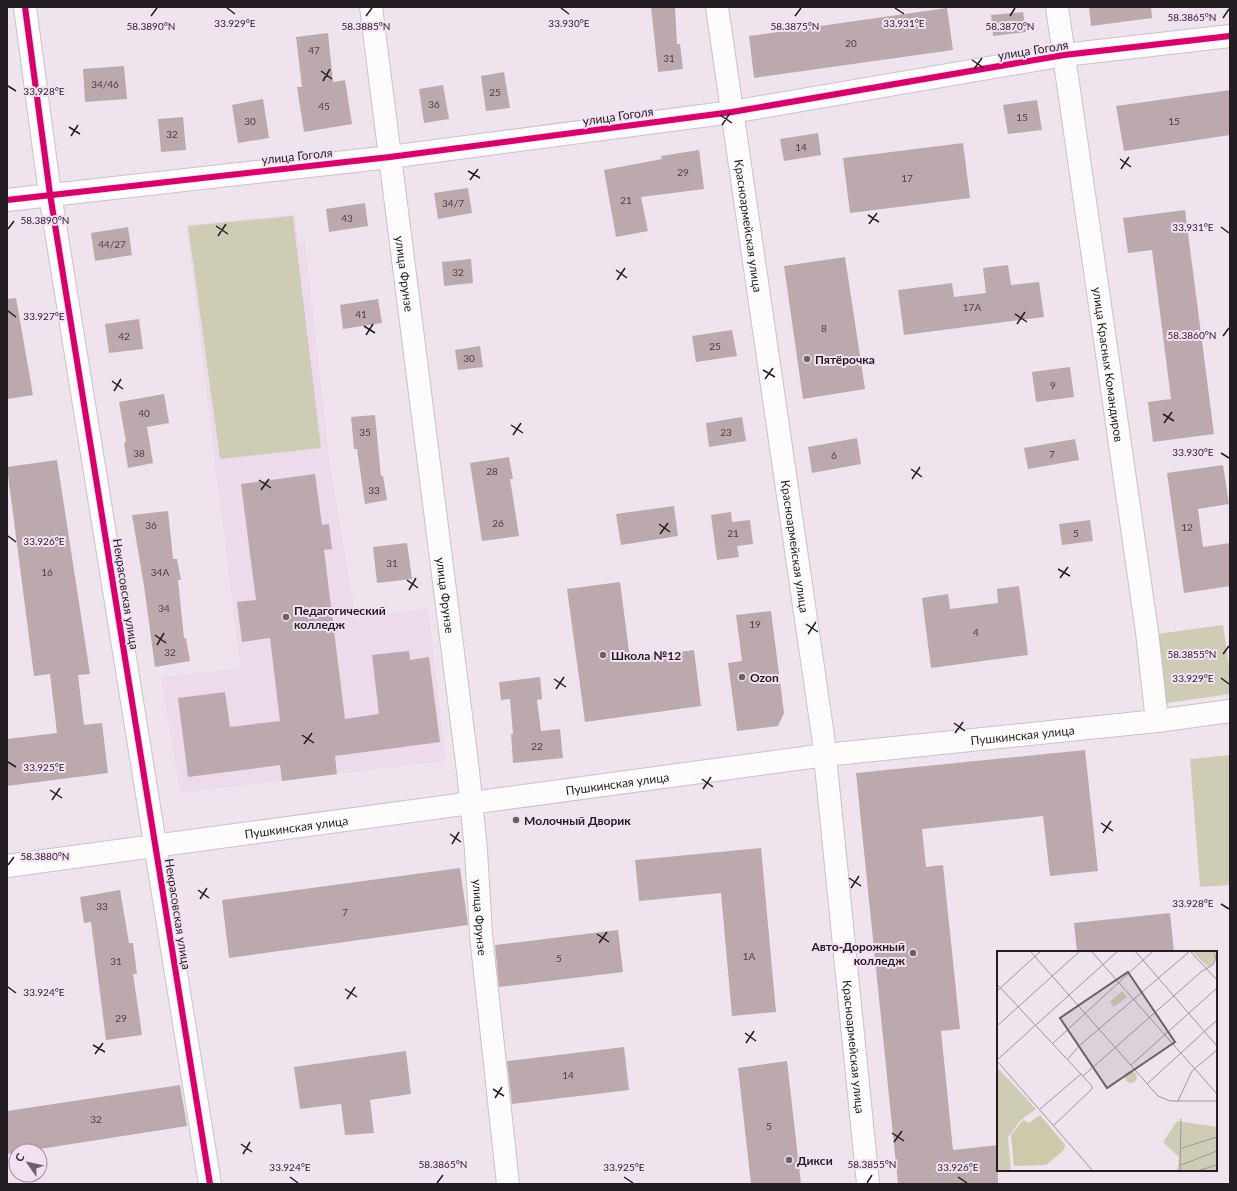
<svg xmlns="http://www.w3.org/2000/svg" width="1237" height="1191" font-family="Lato,sans-serif">
	<rect width="100%" height="100%" fill="#efe4ee"/>
	<path fill="#eddbec" d="M295,214l4,28 6,-1 25,223 26,154 72,-10 18,153 -266,32 -19,-116 79,-9 -54,-443z"/>
	<g fill="#ceccb4">
		<path d="M293,216l28,232 -101,11 -32,-233z"/>
		<path d="M1223,625l7,48v21l-63,9 -10,-69z"/>
		<path d="M1230,755v130l-30,2 -10,-128z"/>
	</g>
	<g fill="#bba9ad">
		<path d="M651,7h24l2,37h3l3,25 -25,3z"/>
		<path d="M1089,7h62l1,11 -61,8z"/>
		<path d="M947,8l6,42 -199,28 -5,-42z"/>
		<path d="M1023,12l3,20 -33,4 -2,-21z"/>
		<path d="M328,33l5,49 12,-2 7,44 -48,8 -7,-45h5l-6,-50z"/>
		<path d="M124,66l3,33 -42,3 -2,-33z"/>
		<path d="M504,72l6,36 -24,3 -5,-35z"/>
		<path d="M443,85l6,34 -25,4 -5,-34z"/>
		<path d="M1230,90v45l-106,16 -8,-45z"/>
		<path d="M263,99l6,39 -31,5 -6,-38z"/>
		<path d="M1037,100l5,30 -34,4 -5,-29z"/>
		<path d="M183,117l3,33 -25,2 -3,-33z"/>
		<path d="M818,133l3,22 -37,6 -4,-22z"/>
		<path d="M963,143l7,55 -120,15 -7,-55z"/>
		<path d="M699,150l5,39 -63,8 7,34 -32,6 -12,-67 58,-11 -1,-3z"/>
		<path d="M468,188l4,25 -34,6 -4,-26z"/>
		<path d="M365,203l3,23 -39,6 -3,-23z"/>
		<path d="M1185,210l29,224 -61,8 -5,-40 23,-3 -19,-149 -24,3 -5,-35z"/>
		<path d="M128,227l4,28 -37,6 -4,-28z"/>
		<path d="M845,257l20,132 -62,10 -19,-133z"/>
		<path d="M471,259l2,24 -29,3 -2,-24z"/>
		<path d="M1008,265l3,20 28,-3 5,35 -140,18 -6,-45 54,-7 2,14 32,-4 -3,-25z"/>
		<path d="M16,298l17,97 -26,4v-100z"/>
		<path d="M378,299l4,24 -39,6 -3,-24z"/>
		<path d="M139,319l4,30 -34,4 -4,-29z"/>
		<path d="M732,330l5,26 -41,6 -4,-26z"/>
		<path d="M480,346l3,21 -25,3 -3,-20z"/>
		<path d="M1070,367l4,30 -38,5 -4,-30z"/>
		<path d="M164,394l5,29 -22,4 6,36 -25,5 -4,-25 2,-1 -7,-40z"/>
		<path d="M375,415l6,61h2l4,24 -22,4 -8,-55h-3l-3,-32z"/>
		<path d="M742,417l4,24 -37,6 -3,-24z"/>
		<path d="M857,438l4,26 -49,9 -4,-26z"/>
		<path d="M1075,439l4,21 -51,9 -4,-21z"/>
		<path d="M509,457l4,22h-3l9,57 -37,5 -12,-78z"/>
		<path d="M57,460l33,214 -12,1 6,50 18,-2 6,50 -101,13v-47l50,-6 -7,-59 -16,2 -27,-209z"/>
		<path d="M1223,465l6,39 -31,5 5,38 27,-4v43l-46,7 -17,-120z"/>
		<path d="M315,474l7,51 7,-1 3,25 -8,1 21,169 34,-5 -7,-59 37,-4 1,9 19,-3 11,85 -105,14 2,18 -55,7 -2,-16 -92,12 -10,-79 47,-6 5,35 50,-6 -10,-83 -28,4 -5,-40 19,-2 -15,-116z"/>
		<path d="M674,506l4,30 -57,9 -5,-31z"/>
		<path d="M168,511l5,48h4l4,21h-3l6,58h2l4,23 -35,6 -11,-81 -12,-71z"/>
		<path d="M731,512l1,10 18,-2 3,24 -16,2 2,11 -22,3 -6,-45z"/>
		<path d="M1090,520l3,21 -31,4 -3,-21z"/>
		<path d="M407,543l5,36 -35,4 -4,-36z"/>
		<path d="M620,582l10,77 64,-9 7,56 -116,16 -18,-133z"/>
		<path d="M1019,586l9,69 -97,13 -9,-70 26,-4 2,15 48,-6 -1,-14z"/>
		<path d="M771,611l13,102 -6,13 -41,5 -9,-68 14,-2 -6,-46z"/>
		<path d="M540,677l2,22 -5,1 4,31 19,-2 3,29 -50,5 -2,-29h2l-3,-35 -9,1 -2,-18z"/>
		<path d="M1085,750l13,121 -48,5 -7,-60 -121,13 4,38 17,-2 17,164 -19,2 12,119 45,-5v39h-100l-42,-411z"/>
		<path d="M761,848l15,164 -44,4 -11,-123 -82,8 -4,-41z"/>
		<path d="M460,868l8,57 -239,33 -7,-58z"/>
		<path d="M120,890l9,53h4l4,31h-4l9,61 -36,5 -15,-118 -7,1 -4,-26z"/>
		<path d="M1170,913l4,39h-97l-3,-29z"/>
		<path d="M618,930l5,42 -124,15 -4,-42z"/>
		<path d="M624,1047l5,43 -117,14 -5,-43z"/>
		<path d="M406,1051l5,43 -41,6 4,33 -29,2 -4,-31 -41,5 -6,-42z"/>
		<path d="M787,1061l14,123h-50l-13,-116z"/>
		<path d="M180,1085l7,41 -160,25h-11v2l-9,1v-43z"/>
	</g>
	<g fill="none" stroke-linecap="round" stroke-linejoin="round">
		<g stroke="#cac2c9" stroke-width="24">
			<g id="minor">
				<path d="M25,7l25,187 160,990"/>
				<path id="s1" d="M371,7l97,764 8,79 5,85 27,249"/>
				<path id="s2" d="M1057,7l90,625 10,89"/>
				<path d="M7,200l383,-43 342,-45 332,-57 166,-19"/>
			</g>
		</g>
		<g stroke="#cac2c9" stroke-width="24">
			<g id="major">
				<path id="s3" d="M717,7l106,729 45,448"/>
				<path id="s4" d="M7,866l818,-111 332,-34 73,-10"/>
			</g>
		</g>
		<use href="#minor" stroke="#fdfbfc" stroke-width="22"/>
		<use href="#major" stroke="#fdfbfc" stroke-width="22"/>
		<g stroke="#f3e0f2" stroke-width="8">
			<g id="cycleway">
				<path d="M25,7l25,187 160,990"/>
				<path d="M7,200l383,-43 342,-45 332,-57 166,-19"/>
			</g>
		</g>
		<use href="#cycleway" stroke="#d6006c" stroke-width="6"/>
	</g>
	<path fill="none" stroke="#231c22" stroke-width="1.5" d="M227,8l8,6M561,8l8,6M895,8l9,6M151,16l6,-8M366,16l6,-8M795,16l6,-8M1010,16l5,-8M1223,18l6,-9M972,60l12,8M974,69l8,-11M321,71l11,8M323,81l7,-12M8,86l8,5M720,115l12,8M722,125l8,-12M69,127l11,7M71,136l7,-11M1120,159l11,8M1121,169l8,-12M468,171l12,7M470,180l8,-11M868,215l11,7M869,224l8,-11M216,226l12,8M1221,227l8,6M8,229l6,-8M218,236l8,-12M616,270l11,8M617,280l8,-12M8,311l8,6M1015,314l12,8M1017,324l8,-12M364,326l11,7M366,335l7,-11M1223,336l6,-8M763,370l12,7M765,379l8,-11M112,381l11,8M114,391l7,-12M1163,414l11,7M1164,423l8,-11M511,425l12,8M513,435l8,-12M1221,453l8,5M911,469l11,8M912,479l8,-12M259,480l12,8M261,490l8,-11M659,524l11,8M660,534l8,-11M8,536l8,6M1058,569l12,7M1060,578l8,-11M407,580l11,8M409,590l7,-12M806,624l12,8M808,634l8,-12M155,635l11,8M157,645l7,-12M1223,654l6,-8M1221,678l8,6M554,679l12,8M556,689l8,-12M954,723l11,8M955,733l8,-11M302,735l12,8M304,744l8,-11M8,762l8,5M702,779l11,8M703,789l8,-12M50,790l12,8M52,800l8,-12M1101,823l12,8M1103,833l8,-12M450,834l11,8M452,844l7,-12M8,865l6,-8M849,878l12,8M851,888l8,-12M198,890l11,8M200,899l7,-11M1221,904l8,5M597,934l12,8M599,943l8,-11M8,987l8,6M345,989l12,8M347,999l8,-12M745,1033l11,8M746,1043l8,-12M93,1045l12,7M95,1054l8,-11M493,1089l11,7M495,1098l7,-11M892,1133l12,8M894,1142l8,-11M241,1144l11,8M243,1154l7,-12M290,1177l8,6M624,1177l9,6M958,1177l9,6M437,1183l6,-8M867,1183l5,-8"/>
	<g fill="#6a6269" stroke="#f3e0f2" stroke-width="1.5">
		<circle cx="807" cy="359" r="4"/>
		<circle cx="286" cy="617" r="4"/>
		<circle cx="603" cy="655" r="4"/>
		<circle cx="742" cy="677" r="4"/>
		<circle cx="516" cy="820" r="4"/>
		<circle cx="913" cy="953" r="4"/>
		<circle cx="789" cy="1160" r="4"/>
	</g>
	<g text-anchor="middle" dominant-baseline="central" stroke-width="4" stroke-linejoin="round" paint-order="stroke">
		<g font-size="10" fill="#493f45">
			<text x="851" y="43">20</text>
			<text x="314" y="50">47</text>
			<text x="669" y="58">31</text>
			<text x="105" y="84">34/46</text>
			<text x="495" y="92">25</text>
			<text x="434" y="104">36</text>
			<text x="324" y="106">45</text>
			<text x="1022" y="117">15</text>
			<text x="250" y="121">30</text>
			<text x="1174" y="121">15</text>
			<text x="172" y="134">32</text>
			<text x="801" y="147">14</text>
			<text x="683" y="172">29</text>
			<text x="907" y="178">17</text>
			<text x="626" y="200">21</text>
			<text x="453" y="203">34/7</text>
			<text x="347" y="218">43</text>
			<text x="112" y="244">44/27</text>
			<text x="458" y="272">32</text>
			<text x="972" y="307">17А</text>
			<text x="361" y="314">41</text>
			<text x="824" y="328">8</text>
			<text x="124" y="336">42</text>
			<text x="715" y="346">25</text>
			<text x="469" y="358">30</text>
			<text x="1053" y="385">9</text>
			<text x="144" y="413">40</text>
			<text x="365" y="432">35</text>
			<text x="726" y="432">23</text>
			<text x="139" y="453">38</text>
			<text x="1052" y="454">7</text>
			<text x="834" y="455">6</text>
			<text x="492" y="471">28</text>
			<text x="374" y="490">33</text>
			<text x="498" y="523">26</text>
			<text x="151" y="525">36</text>
			<text x="1187" y="527">12</text>
			<text x="733" y="533">21</text>
			<text x="1076" y="533">5</text>
			<text x="392" y="563">31</text>
			<text x="47" y="572">16</text>
			<text x="160" y="572">34А</text>
			<text x="164" y="608">34</text>
			<text x="755" y="624">19</text>
			<text x="976" y="632">4</text>
			<text x="170" y="652">32</text>
			<text x="537" y="746">22</text>
			<text x="102" y="906">33</text>
			<text x="345" y="912">7</text>
			<text x="749" y="956">1А</text>
			<text x="559" y="958">5</text>
			<text x="116" y="961">31</text>
			<text x="121" y="1018">29</text>
			<text x="568" y="1075">14</text>
			<text x="96" y="1119">32</text>
			<text x="769" y="1126">5</text>
		</g>
		<g font-size="12" fill="#231c22" stroke="#f3e0f2">
			<text transform="translate(1033 50) rotate(-9)">улица Гоголя</text>
			<text transform="translate(618 116) rotate(-8)">улица Гоголя</text>
			<text transform="translate(297 156) rotate(-6)">улица Гоголя</text>
			<text stroke="none"><textPath href="#s3" startOffset="221">Красноармейская улица</textPath></text>
			<text stroke="none"><textPath href="#s1" startOffset="269">улица Фрунзе</textPath></text>
			<text stroke="none"><textPath href="#s2" startOffset="361">улица Красных Командиров</textPath></text>
			<text stroke="none"><textPath href="#s3" startOffset="545">Красноармейская улица</textPath></text>
			<text transform="translate(126 594) rotate(81)">Некрасовская улица</text>
			<text stroke="none"><textPath href="#s1" startOffset="593">улица Фрунзе</textPath></text>
			<text stroke="none"><textPath href="#s4" startOffset="1024">Пушкинская улица</textPath></text>
			<text stroke="none"><textPath href="#s4" startOffset="616">Пушкинская улица</textPath></text>
			<text stroke="none"><textPath href="#s4" startOffset="292">Пушкинская улица</textPath></text>
			<text transform="translate(178 914) rotate(81)">Некрасовская улица</text>
			<text stroke="none"><textPath href="#s1" startOffset="917">улица Фрунзе</textPath></text>
			<text stroke="none"><textPath href="#s3" startOffset="1049">Красноармейская улица</textPath></text>
		</g>
		<g font-size="12" font-weight="bold" fill="#231c22" stroke="#f3e0f2" text-anchor="start">
			<text x="815" y="359">Пятёрочка</text>
			<text x="294" y="610">Педагогический<tspan x="294" dy="14">колледж</tspan></text>
			<text x="611" y="655">Школа №12</text>
			<text x="750" y="677">Ozon</text>
			<text x="524" y="820">Молочный Дворик</text>
			<text x="905" y="946" text-anchor="end">Авто-Дорожный<tspan x="905" dy="14">колледж</tspan></text>
			<text x="797" y="1160">Дикси</text>
		</g>
	</g>
	<g transform="translate(997 951)">
		<rect width="220" height="220" fill="#efe4ee"/>
		<path d="M195,0h20l4,5 -3,8 -5,3zM125,40l5,6 -13,10 -4,-5zM0,116l39,42 -15,11 -13,17 3,34h-14zM128 126a6 6 0 1 1 12 0a6 6 0 1 1-12 0ZM180,170l40,6v44h-40l2,-14 -16,-15z" fill="#ceccb4"/>
		<path d="M43,164l25,30 -1,5 -18,15 -32,1 -3,-31 12,-15 6,3z" fill="#cccaaa"/>
		<path fill="none" stroke="#9d949c" stroke-width="1" d="M33,0l128,145 12,5h47M94,0l126,143M138,0l82,95M193,0l27,29M0,33l95,102v3l-39,37M0,40l44,-40M0,75l83,-75M56,92l100,-92M71,108l11,-13 111,-95M0,109l121,-109M0,110l96,110M134,114l86,-77M86,125l119,-105 11,-6 3,-7 -2,-7M150,133l70,-64M181,150l14,-30 25,-21M43,158l41,-35M185,197l35,-11M184,214l36,-14M183,220l1,-52M200,220l20,-6"/>
		<path fill="#6a6269" fill-opacity="0.15" stroke="#6a6269" stroke-width="2" d="M131,21l47,70 -68,46 -47,-70z"/>
		<rect width="220" height="220" fill="none" stroke="#231c22" stroke-width="2"/>
	</g>
	<g font-size="10" text-anchor="middle" fill="#231c22" stroke="#f3e0f2" stroke-width="4" stroke-linejoin="round" paint-order="stroke">
		<text x="1192" y="21">58.3865°N</text>
		<text x="235" y="27">33.929°E</text>
		<text x="569" y="27">33.930°E</text>
		<text x="904" y="27">33.931°E</text>
		<text x="151" y="30">58.3890°N</text>
		<text x="366" y="30">58.3885°N</text>
		<text x="795" y="30">58.3875°N</text>
		<text x="1010" y="30">58.3870°N</text>
		<text x="44" y="95">33.928°E</text>
		<text x="45" y="224">58.3890°N</text>
		<text x="1193" y="231">33.931°E</text>
		<text x="44" y="320">33.927°E</text>
		<text x="1192" y="339">58.3860°N</text>
		<text x="1193" y="456">33.930°E</text>
		<text x="44" y="545">33.926°E</text>
		<text x="1192" y="658">58.3855°N</text>
		<text x="1193" y="682">33.929°E</text>
		<text x="44" y="771">33.925°E</text>
		<text x="45" y="860">58.3880°N</text>
		<text x="1193" y="907">33.928°E</text>
		<text x="44" y="996">33.924°E</text>
		<text x="443" y="1168">58.3865°N</text>
		<text x="872" y="1168">58.3855°N</text>
		<text x="290" y="1171">33.924°E</text>
		<text x="624" y="1171">33.925°E</text>
		<text x="958" y="1171">33.926°E</text>
	</g>
	<rect width="1237" height="1191" fill="none" stroke="#231c22" stroke-width="16"/>
	<g transform="translate(28 1163) rotate(304)"><circle r="19" fill="#f3e0f2" stroke="#a0929f"/>
	<path d="M0-3L7 15L0 10L-7 15Z" fill="#6a6269"/>
	<text y="-6" font-size="11" font-weight="bold" text-anchor="middle" fill="#231c22">С</text>
	</g>
</svg>
